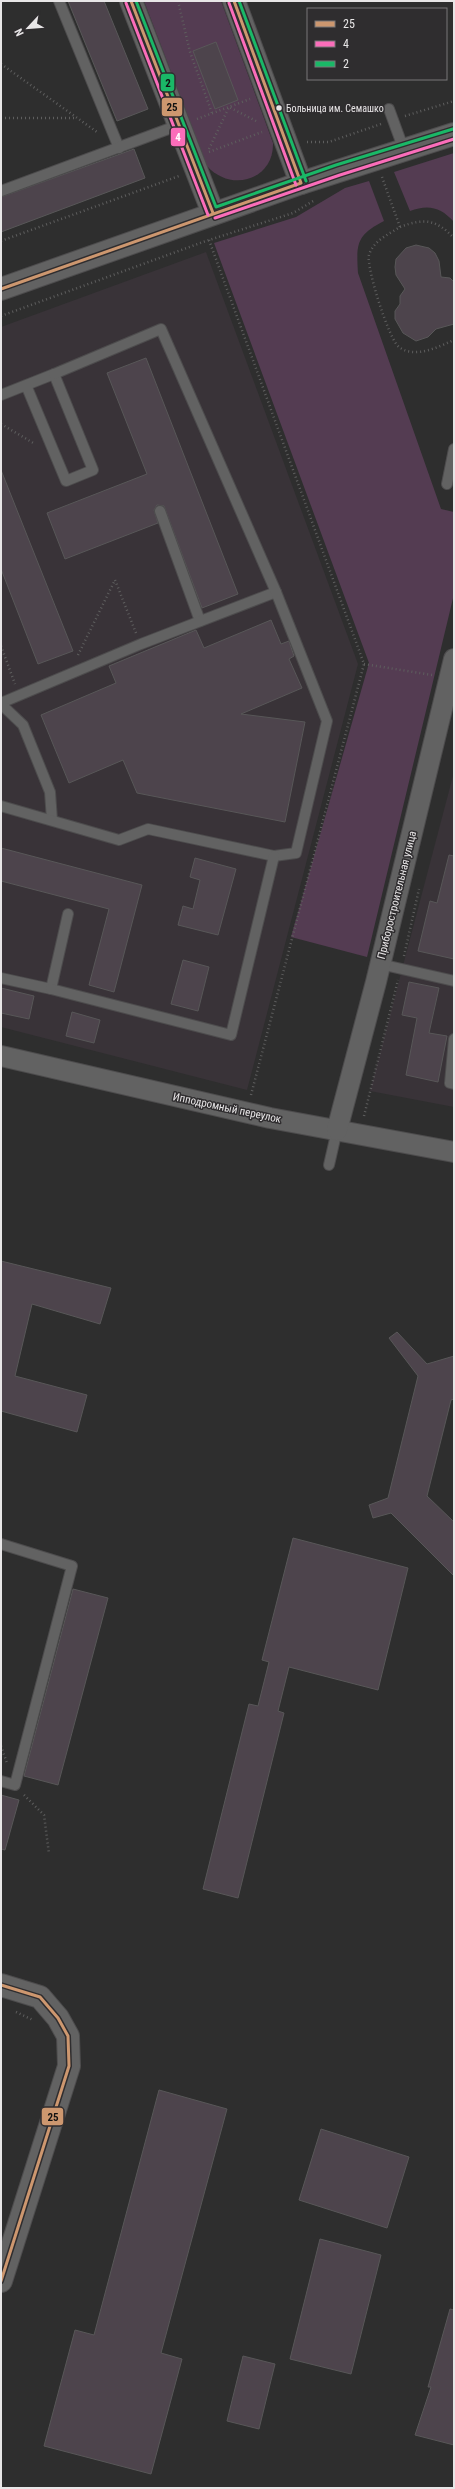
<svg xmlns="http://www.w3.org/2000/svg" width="455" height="2489" font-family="'Roboto Condensed',sans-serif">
	<rect width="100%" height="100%" fill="#2e2e2e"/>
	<g fill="#393338">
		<path d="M206,252l152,412 -111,426 -246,-63v-700z"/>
		<path d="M454,772v335l-84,-16z"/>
	</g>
	<g fill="#543c52">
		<path d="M144,1h77l52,142c1,37 -42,50 -66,23z"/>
		<path d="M454,153v69c-13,-15 -26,-18 -44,-11l-16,-39z"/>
		<path d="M369,181l15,40c-27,14 -28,22 -26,52l83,236 13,3v82l-87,363 -76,-20 78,-274 -155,-420 82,-26 49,-29z"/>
	</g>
	<g fill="#4d444c" stroke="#585758">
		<path d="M68,1h36l44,108 -31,12z"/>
		<path d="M216,42l22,58 -23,9 -22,-58z"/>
		<path d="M134,149l11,29 -144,54v-35z"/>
		<path d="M416,245l13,3 6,5 4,8 2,16 9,1 4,4v42l-18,5 -8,8 -12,4 -13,-8 -8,-14v-8l5,-7v-8l5,-7 -9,-14 -1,-8 1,-8 10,-11z"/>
		<path d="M146,358l92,236 -36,14 -38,-102 -7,-1 -3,5 4,13 -93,36 -18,-46 100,-39 -40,-101z"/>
		<path d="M1,470l72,181 -35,13 -37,-95z"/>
		<path d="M271,620l10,24 8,-3 5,15 -5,3 13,29 -61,26 64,8 -20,100 -148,-29 -14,-33 -54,23 -28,-68 75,-32 -7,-17 87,-36 8,18z"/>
		<path d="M1,848l141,37 -28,107 -25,-7 20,-76 -108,-28z"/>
		<path d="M449,855l5,1v103l-36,-8 12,-50 7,2z"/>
		<path d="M195,858l41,11 -18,66 -40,-10 5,-19 10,3 7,-29 -10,-3z"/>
		<path d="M183,960l26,7 -11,44 -27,-7z"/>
		<path d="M409,982l30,6 -10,45 18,3 -9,46 -32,-7 11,-57 -15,-3z"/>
		<path d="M1,988l33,8 -5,23 -28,-6z"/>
		<path d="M72,1012l28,8 -6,23 -28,-7z"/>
		<path d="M1,1261l110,27 -11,36 -68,-20 -17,72 72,19 -10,37 -76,-21z"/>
		<path d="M397,1332l30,32 27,-8v43l-3,1 -24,96 27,26v54l-63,-63 -18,5 -4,-13 19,-7 30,-122 -29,-38z"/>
		<path d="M293,1538l115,30 -30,122 -89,-23 -11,44 6,2 -46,185 -35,-9 46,-185 9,2 11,-44 -7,-2z"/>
		<path d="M73,1589l35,9 -50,187 -34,-9z"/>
		<path d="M1,1795l18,5 -14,50 -4,-1z"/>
		<path d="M159,2090l68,19 -66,244 21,6 -31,115 -107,-28 31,-116 19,5z"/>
		<path d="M321,2129l88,28 -22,71 -88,-28z"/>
		<path d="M320,2239l61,16 -30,119 -61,-15z"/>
		<path d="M450,2309l4,1v135l-39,-10 16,-48h-3z"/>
		<path d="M243,2356l32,8 -16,65 -32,-8z"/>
	</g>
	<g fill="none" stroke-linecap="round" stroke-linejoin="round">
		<g stroke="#4d4c4d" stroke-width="12">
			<g id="lane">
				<path d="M59,1l60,147"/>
				<path d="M389,109l15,41"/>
				<path d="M1,191l178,-66"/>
				<path d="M1,395l53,-21 39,96 -27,11 -40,-96"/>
				<path d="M447,484l7,-35"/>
				<path d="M160,511l40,110"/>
				<path d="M1,703l140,-59 135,-52"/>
				<path d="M1,704l22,21 27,67 2,28"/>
				<path d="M1,806l118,34 29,-11 126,27 22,-3 31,-132 -51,-129 -115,-263 -107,45"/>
				<path d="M380,964l74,17"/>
				<path d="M1,978l50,11 17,-75"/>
				<path d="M51,989l180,46 43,-179"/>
				<path d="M454,1039l-4,44 4,1"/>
				<path d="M329,1165l8,-35"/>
				<path d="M1,1544l71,22 -57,219 -14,-4"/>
			</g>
		</g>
		<g stroke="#4d4c4d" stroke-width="22">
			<g id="street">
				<path d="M1,1056l269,62 184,34"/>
				<path d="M337,1130l39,-148 78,-323"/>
			</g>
		</g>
		<g stroke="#4d4c4d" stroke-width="24">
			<g id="secondary">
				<path d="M131,1l82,212"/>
				<path d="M234,1l67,182"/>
				<path d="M1,289l300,-106 153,-49"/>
				<path d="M1,1985l39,12 18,21 10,18 1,30 -68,215"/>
			</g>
		</g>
		<g stroke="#5e5e5e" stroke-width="2.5" stroke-dasharray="1 3" stroke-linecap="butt">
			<path d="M178,1l12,51 22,61"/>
			<path d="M1,64l96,68"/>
			<path d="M405,116l49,-15"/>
			<path d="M1,118h75"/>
			<path d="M197,119l53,-20"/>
			<path d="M307,142h22l52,-18"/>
			<path d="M209,149l20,-42 29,15"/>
			<path d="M209,152l53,-20"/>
			<path d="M382,177l18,50c-11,7 -27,14 -31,28 -3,12 20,85 30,92 16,12 39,0 55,-7"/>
			<path d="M400,227c24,-9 36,-8 54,11"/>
			<path d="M209,240l155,424 -113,431"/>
			<path d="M1,241l178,-65"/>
			<path d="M1,316l202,-74 90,-29 22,-13"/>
			<path d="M1,424l34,20"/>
			<path d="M115,580l21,53"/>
			<path d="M1,646l14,38"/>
			<path d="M78,655l37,-75"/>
			<path d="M364,664l68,11"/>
			<path d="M404,956l15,-67"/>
			<path d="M364,1116l34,-136"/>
			<path d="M1,1746l6,17"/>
			<path d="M24,1795l20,20 5,39"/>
			<path d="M16,2012l17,8"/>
		</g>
		<use href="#lane" stroke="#626262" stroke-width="10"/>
		<use href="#street" stroke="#626262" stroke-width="20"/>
		<use href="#secondary" stroke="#626262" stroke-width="22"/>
		<g stroke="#2f2d2f" stroke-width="6">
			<g id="bus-1">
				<path d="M131,1l82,212"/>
				<path d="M1,289l300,-106 -67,-182"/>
				<path d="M1,1985l39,12 18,21 10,18 1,30 -68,215"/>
			</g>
		</g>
		<g stroke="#2f2d2f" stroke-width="6">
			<g id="bus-2">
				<path d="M126,3l82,212"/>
				<path d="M229,3l67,182"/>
				<path d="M215,218l125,-43 114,-36"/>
			</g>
		</g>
		<g stroke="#2f2d2f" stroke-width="6">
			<g id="bus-3">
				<path d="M136,1l80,206 120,-42 117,-36"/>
				<path d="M239,1l67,180"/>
			</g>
		</g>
		<use href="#bus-1" stroke="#cd976f" stroke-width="3"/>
		<use href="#bus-2" stroke="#fb6dba" stroke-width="3"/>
		<use href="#bus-3" stroke="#1ab867" stroke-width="3"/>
	</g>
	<circle fill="#e8e6e7" stroke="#2f2d2f" stroke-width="1.5" cx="279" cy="108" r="3.5"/>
	<g text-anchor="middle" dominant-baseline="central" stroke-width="3" stroke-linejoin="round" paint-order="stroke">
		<g font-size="10" fill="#e8e6e7" stroke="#2f2d2f" text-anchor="start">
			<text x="286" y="108">Больница им. Семашко</text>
		</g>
		<g font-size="11" fill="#e8e6e7" stroke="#2f2d2f">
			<text transform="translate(397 895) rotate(-76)">Приборостроительная улица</text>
			<text transform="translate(227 1108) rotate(12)">Ипподромный переулок</text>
		</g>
	</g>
	<g stroke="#2f2d2f" stroke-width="1.5">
		<rect x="160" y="73" width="15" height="19" rx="4" fill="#1ab867"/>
		<rect x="161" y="97" width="22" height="20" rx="4" fill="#cd976f"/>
		<rect x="170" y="127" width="16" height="20" rx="4" fill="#fb6dba"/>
		<rect x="41" y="2107" width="23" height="19" rx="4" fill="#cd976f"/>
	</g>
	<g font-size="11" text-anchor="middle" font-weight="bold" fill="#fff">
		<text x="178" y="141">4</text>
	</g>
	<g font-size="11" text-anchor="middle" font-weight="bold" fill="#111">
		<text x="168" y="87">2</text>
		<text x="172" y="111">25</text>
		<text x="53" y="2121">25</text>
	</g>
	<rect width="455" height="2489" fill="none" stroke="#e8e6e7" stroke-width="4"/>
	<rect x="307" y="8" width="140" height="72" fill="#2f2d2f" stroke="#797779"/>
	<rect x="315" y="21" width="20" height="6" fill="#cd976f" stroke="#797779"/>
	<text x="343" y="28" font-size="12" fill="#e8e6e7">25</text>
	<rect x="315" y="41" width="20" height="6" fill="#fb6dba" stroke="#797779"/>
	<text x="343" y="48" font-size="12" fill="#e8e6e7">4</text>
	<rect x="315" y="61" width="20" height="6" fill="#1ab867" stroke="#797779"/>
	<text x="343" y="68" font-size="12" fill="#e8e6e7">2</text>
	<g transform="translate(28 28) rotate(244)" stroke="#2f2d2f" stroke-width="3" paint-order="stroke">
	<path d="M0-3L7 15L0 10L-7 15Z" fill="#e8e6e7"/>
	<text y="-6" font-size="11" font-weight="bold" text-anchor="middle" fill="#e8e6e7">N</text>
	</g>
</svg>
